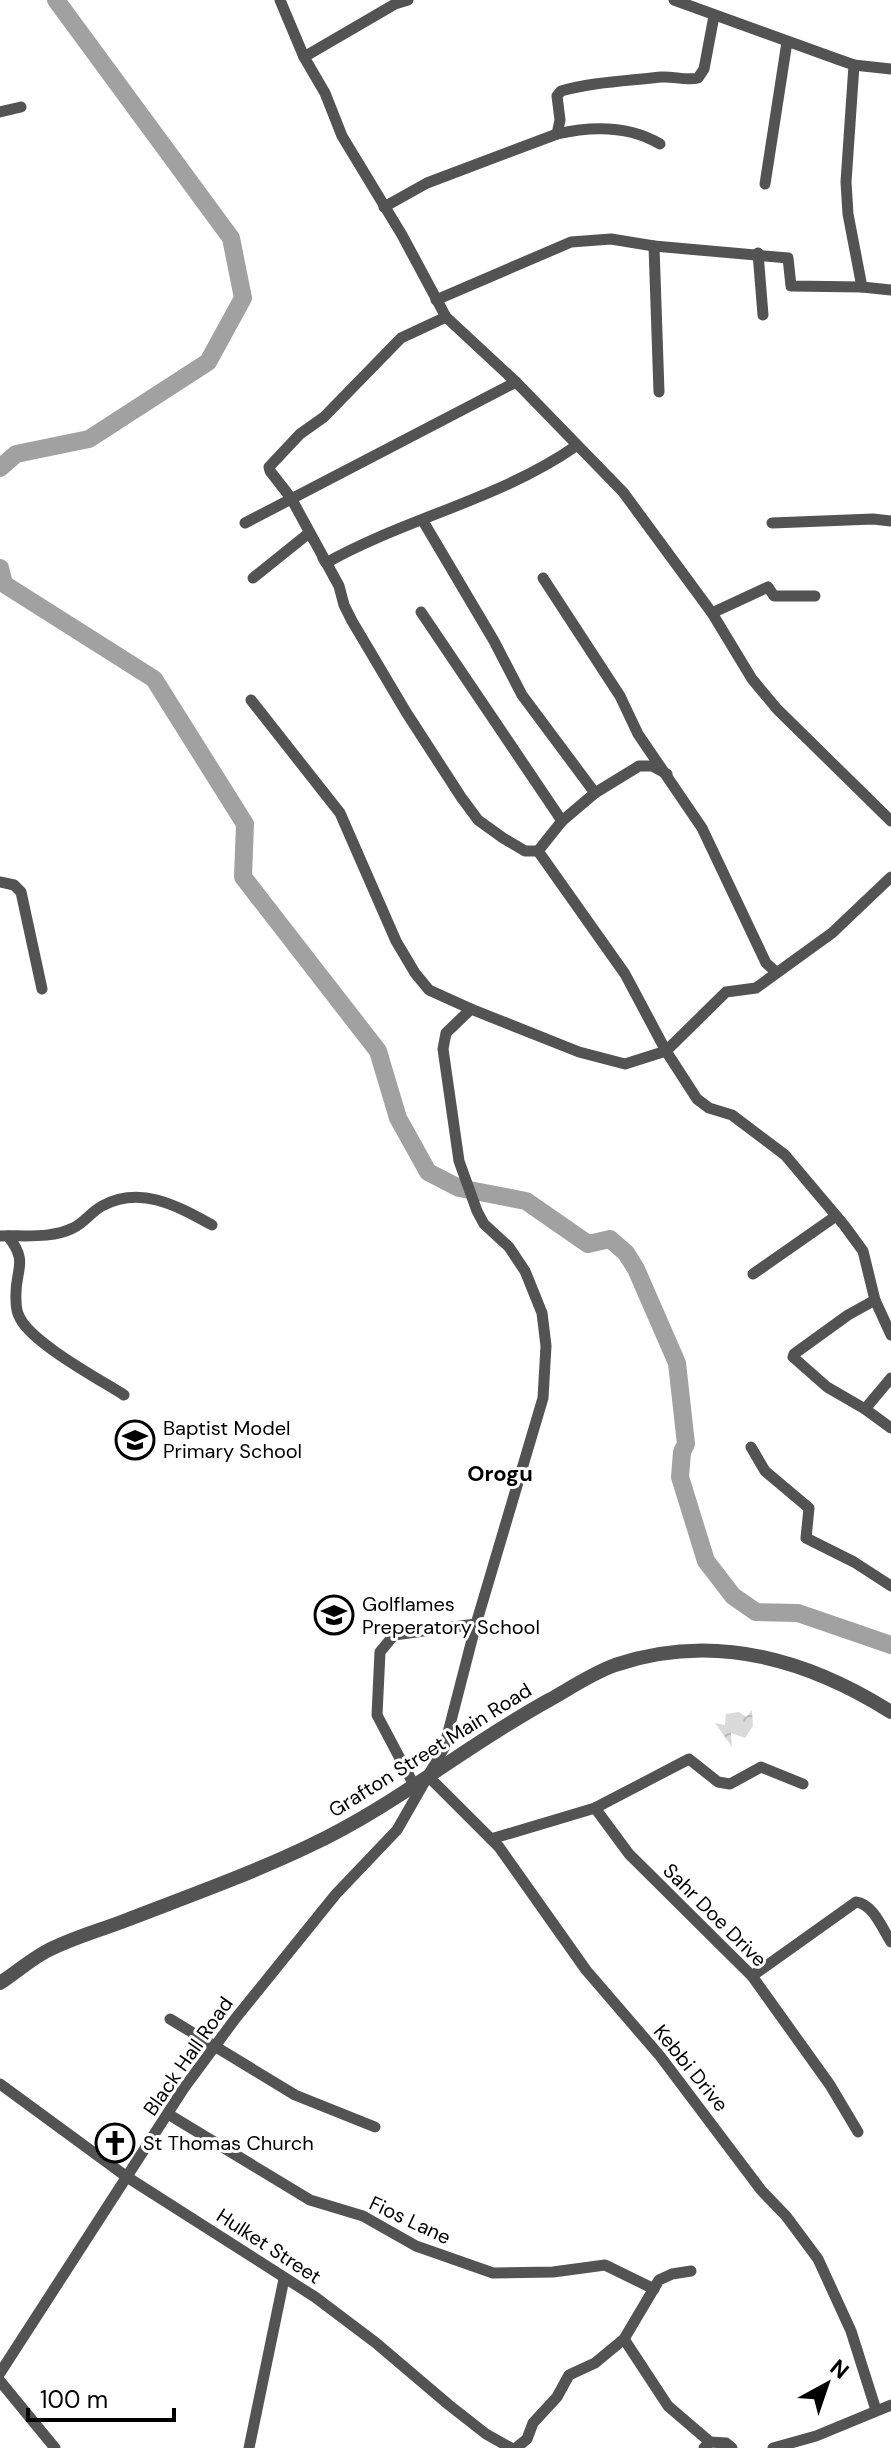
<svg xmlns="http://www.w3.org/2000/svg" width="891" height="2448" font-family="'DM Sans',sans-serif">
	<defs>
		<pattern id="forest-crowns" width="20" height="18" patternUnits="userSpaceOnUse" patternTransform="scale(2)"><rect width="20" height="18" fill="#dadada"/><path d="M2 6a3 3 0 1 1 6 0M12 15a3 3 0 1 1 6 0" fill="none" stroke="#b9b9b9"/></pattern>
	</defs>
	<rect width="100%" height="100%" fill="#fff"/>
	<path fill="url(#forest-crowns)" d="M752,1710l1,16 -8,12 -14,-5 1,14 -17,-24 10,2 1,-11 13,-2 7,5z"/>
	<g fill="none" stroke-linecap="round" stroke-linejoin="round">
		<g stroke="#a1a1a1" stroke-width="18">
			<path d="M0,468l16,-14 73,-15 119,-77 35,-64 -12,-60 -175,-238"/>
			<path d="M0,568l4,16 150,95 91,145 -2,53 135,174 20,67 30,54 31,16 67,13 62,43 22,-5 16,14 10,16 41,94 9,81 -4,8 -2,25 26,84 27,35 23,16 42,1 93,32"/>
		</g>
		<g stroke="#535353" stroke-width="11">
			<path d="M280,0l24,57 21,36 17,43 60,99 44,82 70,65 107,110 89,121 40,66 25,30 114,112"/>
			<path d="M674,0l163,59 17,6 37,4"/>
			<path d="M304,57l91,-53 13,-4"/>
			<path d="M854,65l-8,117 2,32 14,73"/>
			<path d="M0,112l21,-5"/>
			<path d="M557,134c35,-8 71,-9 103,10"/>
			<path d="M765,184l22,-142"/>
			<path d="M384,207l43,-24 130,-49 3,-14 -3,-24 4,-5c32,-9 66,-10 100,-14 12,-1 25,4 37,1l6,-9 10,-53"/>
			<path d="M654,246l5,146"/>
			<path d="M758,253l5,62"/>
			<path d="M436,300l135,-58 40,-3 43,7 134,12 3,28 71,1 29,3"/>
			<path d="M446,317l-45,21 -77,79 -24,17 -31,33 1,4 21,27 48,88 5,19 8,16 54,91 55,85 17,23 25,18 22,13h13l24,-30 33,-28 44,-27h13l15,8"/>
			<path d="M423,521l71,120 28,54 73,98"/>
			<path d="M245,523l271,-141"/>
			<path d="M772,523l101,-4 18,2"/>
			<path d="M323,558l3,5c80,-45 174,-64 250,-117"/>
			<path d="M253,578l56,-45 4,6"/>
			<path d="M543,578l77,118 18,38 64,94 64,135 10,9"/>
			<path d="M421,612l141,209"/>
			<path d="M712,613l56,-26 6,9h41"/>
			<path d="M251,700l89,113 56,128 19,32 14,17 42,19"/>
			<path d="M538,851l87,123 41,77 31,48 12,9 23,7 53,40 59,70 19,26 12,49 16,35"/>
			<path d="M0,882l14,3 7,7 21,97"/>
			<path d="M0,1236c24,-1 51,3 73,-8 11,-5 18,-16 29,-22 39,-21 75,0 110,19"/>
			<path d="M8,1236c22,28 6,33 8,64 0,5 1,13 4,18 12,25 79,61 104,77"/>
			<path d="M753,1274l83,-58"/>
			<path d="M891,1378l-26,31 26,19"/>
			<path d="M865,1409l-38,-22 -34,-30 1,-3 54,-39 27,-15"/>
			<path d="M751,1447l14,24 44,37 -3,30 48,24 37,24"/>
			<path d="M429,1777l70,70 87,123 74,86 101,134 25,26 32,43 33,72 25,79"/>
			<path d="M414,1785l-37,-70 3,-63 14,-17 82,-11"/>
			<path d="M595,1808l34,46 123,122 78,109 28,47"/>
			<path d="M491,1839l104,-31 94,-49 29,23 12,2 31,-17 42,17"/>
			<path d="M752,1976l104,-74c17,2 26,26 35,40"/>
			<path d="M170,2019l125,76 80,32"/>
			<path d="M0,2084l127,93 188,120 61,46 73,62 37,29 25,14"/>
			<path d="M168,2114l142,86 53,16 53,30 77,27 60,-1 52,-7 49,24"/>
			<path d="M624,2339l44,67 42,36"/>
			<path d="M0,2373l184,-285 51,-69 101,-125 61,-64 47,-82 32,-124 67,-226 3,-52 -4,-33 -17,-42 -16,-24 -25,-23 -7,-13 -18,-50 -16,-112 3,-16 25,-24 108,43 46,12 41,-13 60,-59 30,-4 76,-55 59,-56"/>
			<path d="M0,2381l55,67"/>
			<path d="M249,2448l35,-169"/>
			<path d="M516,2448l11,-9 6,-16 24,-26 12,-22 26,-12 29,-24 35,-59 13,-6 19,-3"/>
			<path d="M704,2448l6,-6 16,1 6,5"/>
			<path d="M773,2448l43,-12 75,-31"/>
		</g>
		<path stroke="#535353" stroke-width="14" d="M0,1983c15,-10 29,-22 45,-31 24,-13 53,-21 79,-31 62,-24 124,-46 185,-75 86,-40 159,-102 242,-147 21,-12 42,-26 64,-34 98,-33 192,-6 276,47"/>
	</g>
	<defs>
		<g id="school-ring" transform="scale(2)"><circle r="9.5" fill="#fff" stroke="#000" stroke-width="1.5"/><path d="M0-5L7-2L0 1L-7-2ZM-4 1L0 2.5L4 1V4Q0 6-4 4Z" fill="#000"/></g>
		<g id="church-ring" transform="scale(2)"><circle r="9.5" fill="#fff" stroke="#000" stroke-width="1.5"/><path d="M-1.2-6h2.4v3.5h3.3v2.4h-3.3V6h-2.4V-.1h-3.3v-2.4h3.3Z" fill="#000"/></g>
	</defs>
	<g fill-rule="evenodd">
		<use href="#school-ring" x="135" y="1440"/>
		<use href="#school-ring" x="334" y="1615"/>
		<use href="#church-ring" x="115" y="2143"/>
	</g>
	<g text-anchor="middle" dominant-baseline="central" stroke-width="6" stroke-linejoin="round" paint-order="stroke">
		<g font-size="20" fill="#000" stroke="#fff" text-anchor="start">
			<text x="163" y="1428">Baptist Model<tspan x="163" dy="23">Primary School</tspan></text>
			<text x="362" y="1604">Golflames<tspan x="362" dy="23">Preperatory School</tspan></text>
			<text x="143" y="2143">St Thomas Church</text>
		</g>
		<g font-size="20" fill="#000" stroke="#fff">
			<text transform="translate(430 1750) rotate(-32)">Grafton Street Main Road</text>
			<text transform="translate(715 1915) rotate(45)">Sahr Doe Drive</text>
			<text transform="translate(188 2056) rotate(-55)">Black Hall Road</text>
			<text transform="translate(691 2068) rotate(51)">Kebbi Drive</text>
			<text transform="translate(410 2220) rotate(25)">Fios Lane</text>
			<text transform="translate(269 2246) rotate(33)">Hulket Street</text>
		</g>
		<g font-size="22" font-weight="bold" fill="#000" stroke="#fff">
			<text x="500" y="1473">Orogu</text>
		</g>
	</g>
	<g transform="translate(827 2384) rotate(40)" stroke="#ffffff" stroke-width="6" paint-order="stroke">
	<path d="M0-6L14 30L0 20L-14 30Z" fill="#000000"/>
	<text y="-12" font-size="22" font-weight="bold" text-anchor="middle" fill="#000000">N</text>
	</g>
	<path d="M28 2408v12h146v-12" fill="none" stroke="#000000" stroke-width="4"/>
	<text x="40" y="2408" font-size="24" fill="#000000" stroke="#ffffff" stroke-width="6" paint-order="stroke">100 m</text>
</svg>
